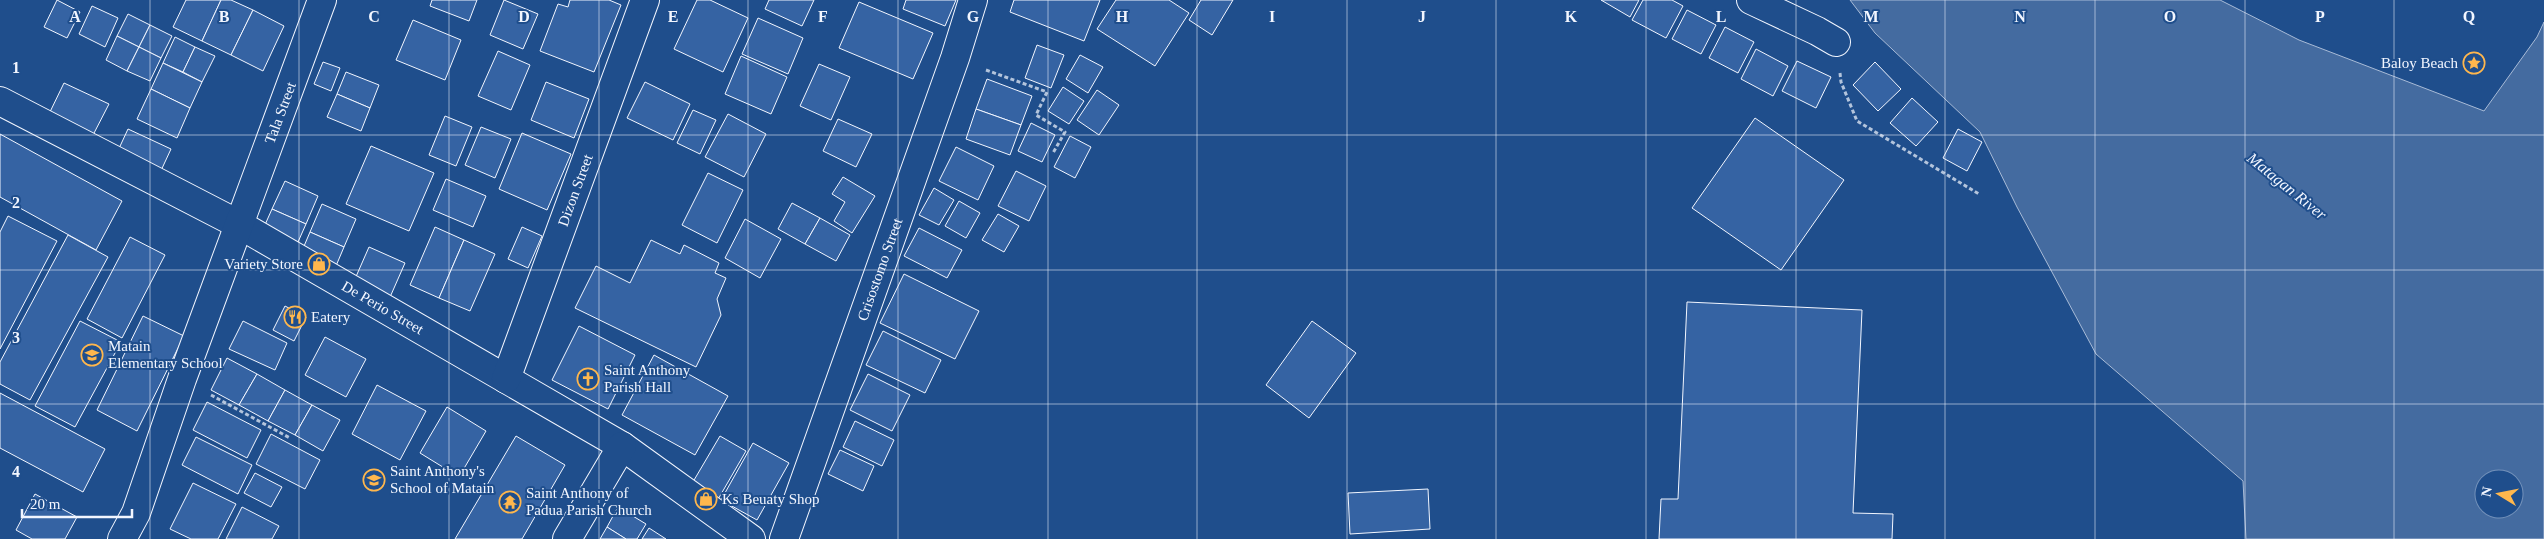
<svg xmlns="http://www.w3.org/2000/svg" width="2544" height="539" font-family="Georgia,serif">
	<rect width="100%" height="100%" fill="#1f4e8c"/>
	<path fill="#446ba0" stroke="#a8bbd7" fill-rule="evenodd" d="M1850,0h370l79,40 185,71 53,-74 7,-15v517h-298l-3,-58 -147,-127 -79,-147 -37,-75 -105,-99zM2484,479h30v30h-30z"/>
	<g fill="#3563a3" stroke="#f2f6ff">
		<path d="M57,0l23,12 -13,26 -23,-11z"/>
		<path d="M186,0h35l-19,41 -29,-14z"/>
		<path d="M221,0h10l22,10 -22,45 -29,-14z"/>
		<path d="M432,0h45l-8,21 -39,-15z"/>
		<path d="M504,0l34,14 -15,35 -33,-14z"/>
		<path d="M570,0h39l12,5 -27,67 -54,-21 18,-47 10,3z"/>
		<path d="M697,0h13l38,18 -25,54 -49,-23z"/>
		<path d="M769,0h45l-12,26 -37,-17z"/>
		<path d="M906,0h50l-11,26 -42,-17z"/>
		<path d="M1014,0h86l-16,41 -74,-29z"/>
		<path d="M1116,0h53l20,13 -34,53 -58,-37z"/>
		<path d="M1201,0h32l-21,35 -23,-15z"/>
		<path d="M1601,0h38l-9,17z"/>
		<path d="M1643,0h29l11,6 -17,32 -34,-18z"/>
		<path d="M859,2l74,31 -20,46 -74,-31z"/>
		<path d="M92,6l26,12 -13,29 -26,-13z"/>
		<path d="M253,10l31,16 -21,45 -32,-16z"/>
		<path d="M1687,10l29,15 -15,29 -29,-15z"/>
		<path d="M128,14l22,11 -11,22 -22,-11z"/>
		<path d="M758,18l45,20 -15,36 -46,-20z"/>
		<path d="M413,20l48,20 -16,40 -49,-20z"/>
		<path d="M150,25l22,11 -11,22 -22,-11z"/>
		<path d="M1725,27l29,15 -16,31 -29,-15z"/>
		<path d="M117,36l22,11 -12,24 -21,-11z"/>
		<path d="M175,37l20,10 -12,25 -20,-9z"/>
		<path d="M1037,45l27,10 -13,33 -26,-10z"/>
		<path d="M139,47l22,11 -11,23 -23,-10z"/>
		<path d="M195,47l20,9 -13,26 -19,-10z"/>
		<path d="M1756,49l32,17 -15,30 -32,-17z"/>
		<path d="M498,51l32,14 -19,45 -33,-14z"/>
		<path d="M1080,55l23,12 -15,26 -22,-14z"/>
		<path d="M741,56l46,21 -16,37 -46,-20z"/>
		<path d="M1797,61l34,16 -15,31 -34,-17z"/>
		<path d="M323,62l17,6 -9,23 -17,-7z"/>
		<path d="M1875,62l26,27 -23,22 -25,-26z"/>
		<path d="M163,63l39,19 -12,26 -39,-19z"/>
		<path d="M819,64l31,13 -19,43 -31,-14z"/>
		<path d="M346,72l33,13 -9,23 -33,-14z"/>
		<path d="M987,79l45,17 -11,29 -45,-16z"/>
		<path d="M546,82l43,17 -15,39 -43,-18z"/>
		<path d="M645,82l45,22 -17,36 -46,-22z"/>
		<path d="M64,83l45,21 -17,33 -44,-21z"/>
		<path d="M1063,87l21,14 -15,23 -21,-13z"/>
		<path d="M151,89l39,19 -13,30 -40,-19z"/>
		<path d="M1097,90l22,15 -20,30 -22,-15z"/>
		<path d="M337,94l33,14 -9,23 -34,-14z"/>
		<path d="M1912,98l26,24 -22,24 -26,-23z"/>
		<path d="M976,109l45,16 -11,30 -44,-16z"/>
		<path d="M693,110l23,10 -16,34 -23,-11z"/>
		<path d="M728,114l38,20 -22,43 -39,-20z"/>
		<path d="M445,116l27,11 -16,39 -27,-11z"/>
		<path d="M1755,118l89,62 -63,90 -89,-62z"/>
		<path d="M838,119l34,15 -16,33 -33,-16z"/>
		<path d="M1031,123l24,12 -13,27 -24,-11z"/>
		<path d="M481,127l30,12 -16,39 -30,-13z"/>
		<path d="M128,129l43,20 -13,28 -43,-20z"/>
		<path d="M1958,129l24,13 -15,29 -24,-13z"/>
		<path d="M522,133l49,21 -24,56 -48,-21z"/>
		<path d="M0,134l122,67 -26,49 -96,-53z"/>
		<path d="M1070,136l21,11 -16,31 -21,-11z"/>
		<path d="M371,146l63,27 -25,58 -63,-27z"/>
		<path d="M956,147l38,19 -16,34 -39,-19z"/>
		<path d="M1016,171l30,15 -17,35 -31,-15z"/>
		<path d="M708,173l35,17 -26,53 -35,-18z"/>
		<path d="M843,177l32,19 -23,37 -18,-12 11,-19 -13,-8z"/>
		<path d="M446,179l40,17 -13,31 -40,-17z"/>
		<path d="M285,181l33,15 -12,28 -34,-15z"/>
		<path d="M934,188l20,12 -15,25 -20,-10z"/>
		<path d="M959,201l21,12 -14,25 -21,-12z"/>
		<path d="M792,203l28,15 -15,26 -27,-15z"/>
		<path d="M322,204l34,15 -12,28 -34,-15z"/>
		<path d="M272,209l34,15 -12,27 -34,-15z"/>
		<path d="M998,214l21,12 -15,26 -22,-12z"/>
		<path d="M8,216l49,25 -57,108v-117z"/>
		<path d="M820,218l30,17 -14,26 -31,-17z"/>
		<path d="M745,219l36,20 -21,39 -35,-20z"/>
		<path d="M435,227l29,13 -25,58 -29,-13z"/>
		<path d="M522,227l20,9 -14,32 -20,-9z"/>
		<path d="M919,228l43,22 -15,28 -43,-22z"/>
		<path d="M310,232l34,15 -11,26 -34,-15z"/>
		<path d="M68,235l40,22 -78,143 -30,-16v-22z"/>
		<path d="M130,237l35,18 -43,83 -35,-19z"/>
		<path d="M464,240l31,14 -25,57 -31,-13z"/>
		<path d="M651,240l29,14 4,-9 35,18 -4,10 11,5 -9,21 4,16 -25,52 -121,-59 21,-42 34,17z"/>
		<path d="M369,247l36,16 -18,41 -36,-16z"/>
		<path d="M904,274l75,37 -24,48 -75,-36z"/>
		<path d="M1687,302l175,8 -9,203 40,1 -1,25h-233l2,-40h17z"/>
		<path d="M285,306l21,11 -12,24 -21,-11z"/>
		<path d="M143,316l41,20 -47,95 -40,-21z"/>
		<path d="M80,321l41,21 -46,85 -40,-21z"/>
		<path d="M243,321l44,22 -12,27 -46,-21z"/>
		<path d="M1312,321l44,32 -47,65 -43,-33z"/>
		<path d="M579,326l56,29 -27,54 -56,-29z"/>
		<path d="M883,331l58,29 -16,33 -59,-28z"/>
		<path d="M325,337l41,22 -20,38 -41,-22z"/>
		<path d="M654,355l74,41 -33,59 -73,-40z"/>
		<path d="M227,358l30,16 -18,31 -28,-15z"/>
		<path d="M257,374l28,16 -17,31 -29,-16z"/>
		<path d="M868,374l42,21 -18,36 -42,-21z"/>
		<path d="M377,385l49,26 -26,49 -48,-26z"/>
		<path d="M285,390l27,15 -17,30 -27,-14z"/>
		<path d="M0,393l105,56 -22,43 -83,-44z"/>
		<path d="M207,402l54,28 -14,28 -54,-28z"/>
		<path d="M312,405l28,15 -17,31 -28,-16z"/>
		<path d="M447,407l39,24 -27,46 -39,-24z"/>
		<path d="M855,421l39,19 -12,26 -39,-19z"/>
		<path d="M271,434l49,26 -15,29 -49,-25z"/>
		<path d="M516,436l49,29 -43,74h-67z"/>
		<path d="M720,436l26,15 -33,57 -26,-16z"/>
		<path d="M196,437l56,28 -14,29 -56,-29z"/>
		<path d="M753,443l36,20 -32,57 -36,-20z"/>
		<path d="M840,450l34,16 -11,25 -35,-17z"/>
		<path d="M255,473l27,14 -11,20 -27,-14z"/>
		<path d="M193,483l43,21 -18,35h-27l-21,-10z"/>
		<path d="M1428,489l2,40 -80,5 -2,-41z"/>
		<path d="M35,494l42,23 -12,22h-33l-16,-9z"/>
		<path d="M242,507l37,19 -7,13h-46z"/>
		<path d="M618,507l28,17 -9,15h-11l-19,-12z"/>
		<path d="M607,527l19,12h-26z"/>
		<path d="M649,528l17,11h-24z"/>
	</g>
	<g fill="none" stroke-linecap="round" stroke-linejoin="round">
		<g stroke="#f2f6ff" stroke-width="30">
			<g id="minor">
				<path d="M1751,0l66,31 19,11"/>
				<path id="s1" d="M0,101l240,124 382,221 129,93"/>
				<path id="s2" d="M506,379l139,-379"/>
				<path id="s3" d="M122,539l14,-26 46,-134 140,-379"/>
				<path d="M567,539l55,-93"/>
				<path id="s4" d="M784,539l171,-481 18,-58"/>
			</g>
		</g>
		<g stroke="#b3c4dc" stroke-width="3" stroke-dasharray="4 2.5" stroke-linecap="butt">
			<path d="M986,70l61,22 -11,23 29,17 -12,21"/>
			<path d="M1840,73l1,9 16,39 122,73"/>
			<path d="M211,395l79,43"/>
		</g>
		<use href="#minor" stroke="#1f4e8c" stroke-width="28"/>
	</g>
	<path fill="none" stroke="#f2f6ff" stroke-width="1" stroke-opacity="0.55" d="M150,0v539M299,0v539M449,0v539M599,0v539M748,0v539M898,0v539M1048,0v539M1197,0v539M1347,0v539M1496,0v539M1646,0v539M1796,0v539M1945,0v539M2095,0v539M2245,0v539M2394,0v539M0,135h2544M0,270h2544M0,404h2544"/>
	<defs>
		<g id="sight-ring" transform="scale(1.125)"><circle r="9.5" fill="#1f4e8c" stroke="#ffb74d" stroke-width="1.5"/><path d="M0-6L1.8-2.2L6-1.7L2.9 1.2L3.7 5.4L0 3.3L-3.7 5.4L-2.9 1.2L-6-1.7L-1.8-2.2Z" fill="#ffb74d"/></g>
		<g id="shop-ring" transform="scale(1.125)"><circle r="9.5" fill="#1f4e8c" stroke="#ffb74d" stroke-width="1.5"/><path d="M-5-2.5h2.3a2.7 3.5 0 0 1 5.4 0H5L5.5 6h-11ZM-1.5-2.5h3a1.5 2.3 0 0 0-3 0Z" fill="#ffb74d"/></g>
		<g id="restaurant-ring" transform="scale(1.125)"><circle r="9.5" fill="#1f4e8c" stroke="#ffb74d" stroke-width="1.5"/><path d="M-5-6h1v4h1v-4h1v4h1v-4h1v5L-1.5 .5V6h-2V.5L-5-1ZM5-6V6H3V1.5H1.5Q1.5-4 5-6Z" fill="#ffb74d"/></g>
		<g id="school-ring" transform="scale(1.125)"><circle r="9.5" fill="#1f4e8c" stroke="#ffb74d" stroke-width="1.5"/><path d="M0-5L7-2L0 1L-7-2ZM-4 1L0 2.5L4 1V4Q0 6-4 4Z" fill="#ffb74d"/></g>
		<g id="church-ring" transform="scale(1.125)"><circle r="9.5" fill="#1f4e8c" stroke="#ffb74d" stroke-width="1.5"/><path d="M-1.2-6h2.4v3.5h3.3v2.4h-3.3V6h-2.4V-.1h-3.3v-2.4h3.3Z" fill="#ffb74d"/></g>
		<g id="temple-ring" transform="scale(1.125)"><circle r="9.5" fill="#1f4e8c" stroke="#ffb74d" stroke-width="1.5"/><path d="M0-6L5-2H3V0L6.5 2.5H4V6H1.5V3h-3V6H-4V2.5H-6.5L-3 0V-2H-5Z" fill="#ffb74d"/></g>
	</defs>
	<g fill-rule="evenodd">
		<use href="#sight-ring" x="2474" y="63"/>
		<use href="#shop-ring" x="319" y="264"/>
		<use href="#restaurant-ring" x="295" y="317"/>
		<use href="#school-ring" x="92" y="355"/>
		<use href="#church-ring" x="588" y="379"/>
		<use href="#school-ring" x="374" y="480"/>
		<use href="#shop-ring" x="706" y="499"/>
		<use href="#temple-ring" x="510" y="502"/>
	</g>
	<g text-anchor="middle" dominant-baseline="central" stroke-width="4" stroke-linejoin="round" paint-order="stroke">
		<g font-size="15" fill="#f2f6ff" stroke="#1f4e8c" text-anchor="start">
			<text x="2458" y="63" text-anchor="end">Baloy Beach</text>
			<text x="303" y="264" text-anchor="end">Variety Store</text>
			<text x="311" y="317">Eatery</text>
			<text x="108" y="346">Matain<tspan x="108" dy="17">Elementary School</tspan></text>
			<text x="604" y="370">Saint Anthony<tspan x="604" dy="17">Parish Hall</tspan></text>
			<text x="390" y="471">Saint Anthony's<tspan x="390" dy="17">School of Matain</tspan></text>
			<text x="526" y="493">Saint Anthony of<tspan x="526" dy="17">Padua Parish Church</tspan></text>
			<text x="722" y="499">Ks Beuaty Shop</text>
		</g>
		<g font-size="15" fill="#f2f6ff" stroke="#1f4e8c">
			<text stroke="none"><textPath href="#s3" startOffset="455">Tala Street</textPath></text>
			<text stroke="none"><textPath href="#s2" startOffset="201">Dizon Street</textPath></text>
			<text stroke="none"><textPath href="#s4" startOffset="286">Crisostomo Street</textPath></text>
			<text stroke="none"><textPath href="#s1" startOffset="435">De Perio Street</textPath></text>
		</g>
		<g font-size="16" font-style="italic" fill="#f2f6ff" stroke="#1f4e8c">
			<text transform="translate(2287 186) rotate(39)">Matagan River</text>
		</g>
	</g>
	<g font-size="16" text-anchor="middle" font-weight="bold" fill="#f2f6ff" stroke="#1f4e8c" stroke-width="4" stroke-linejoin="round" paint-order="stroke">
		<text x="75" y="22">A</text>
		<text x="224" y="22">B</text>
		<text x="374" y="22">C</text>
		<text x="524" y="22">D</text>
		<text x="673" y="22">E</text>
		<text x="823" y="22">F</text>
		<text x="973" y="22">G</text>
		<text x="1122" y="22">H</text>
		<text x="1272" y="22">I</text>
		<text x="1422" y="22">J</text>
		<text x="1571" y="22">K</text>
		<text x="1721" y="22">L</text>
		<text x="1871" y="22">M</text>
		<text x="2020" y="22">N</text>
		<text x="2170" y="22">O</text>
		<text x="2320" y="22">P</text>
		<text x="2469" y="22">Q</text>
		<text x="16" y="73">1</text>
		<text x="16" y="208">2</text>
		<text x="16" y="343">3</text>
		<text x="16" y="477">4</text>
	</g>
	<g transform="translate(2499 494) rotate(280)"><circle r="24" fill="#1f4e8c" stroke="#7391ba"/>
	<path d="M0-4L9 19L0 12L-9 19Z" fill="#ffb74d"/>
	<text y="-8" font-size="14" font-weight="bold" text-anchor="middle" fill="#f2f6ff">N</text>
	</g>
	<path d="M22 509v8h110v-8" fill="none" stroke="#f2f6ff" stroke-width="2.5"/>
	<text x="30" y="509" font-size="15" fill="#f2f6ff" stroke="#1f4e8c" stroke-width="4" paint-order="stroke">20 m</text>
</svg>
